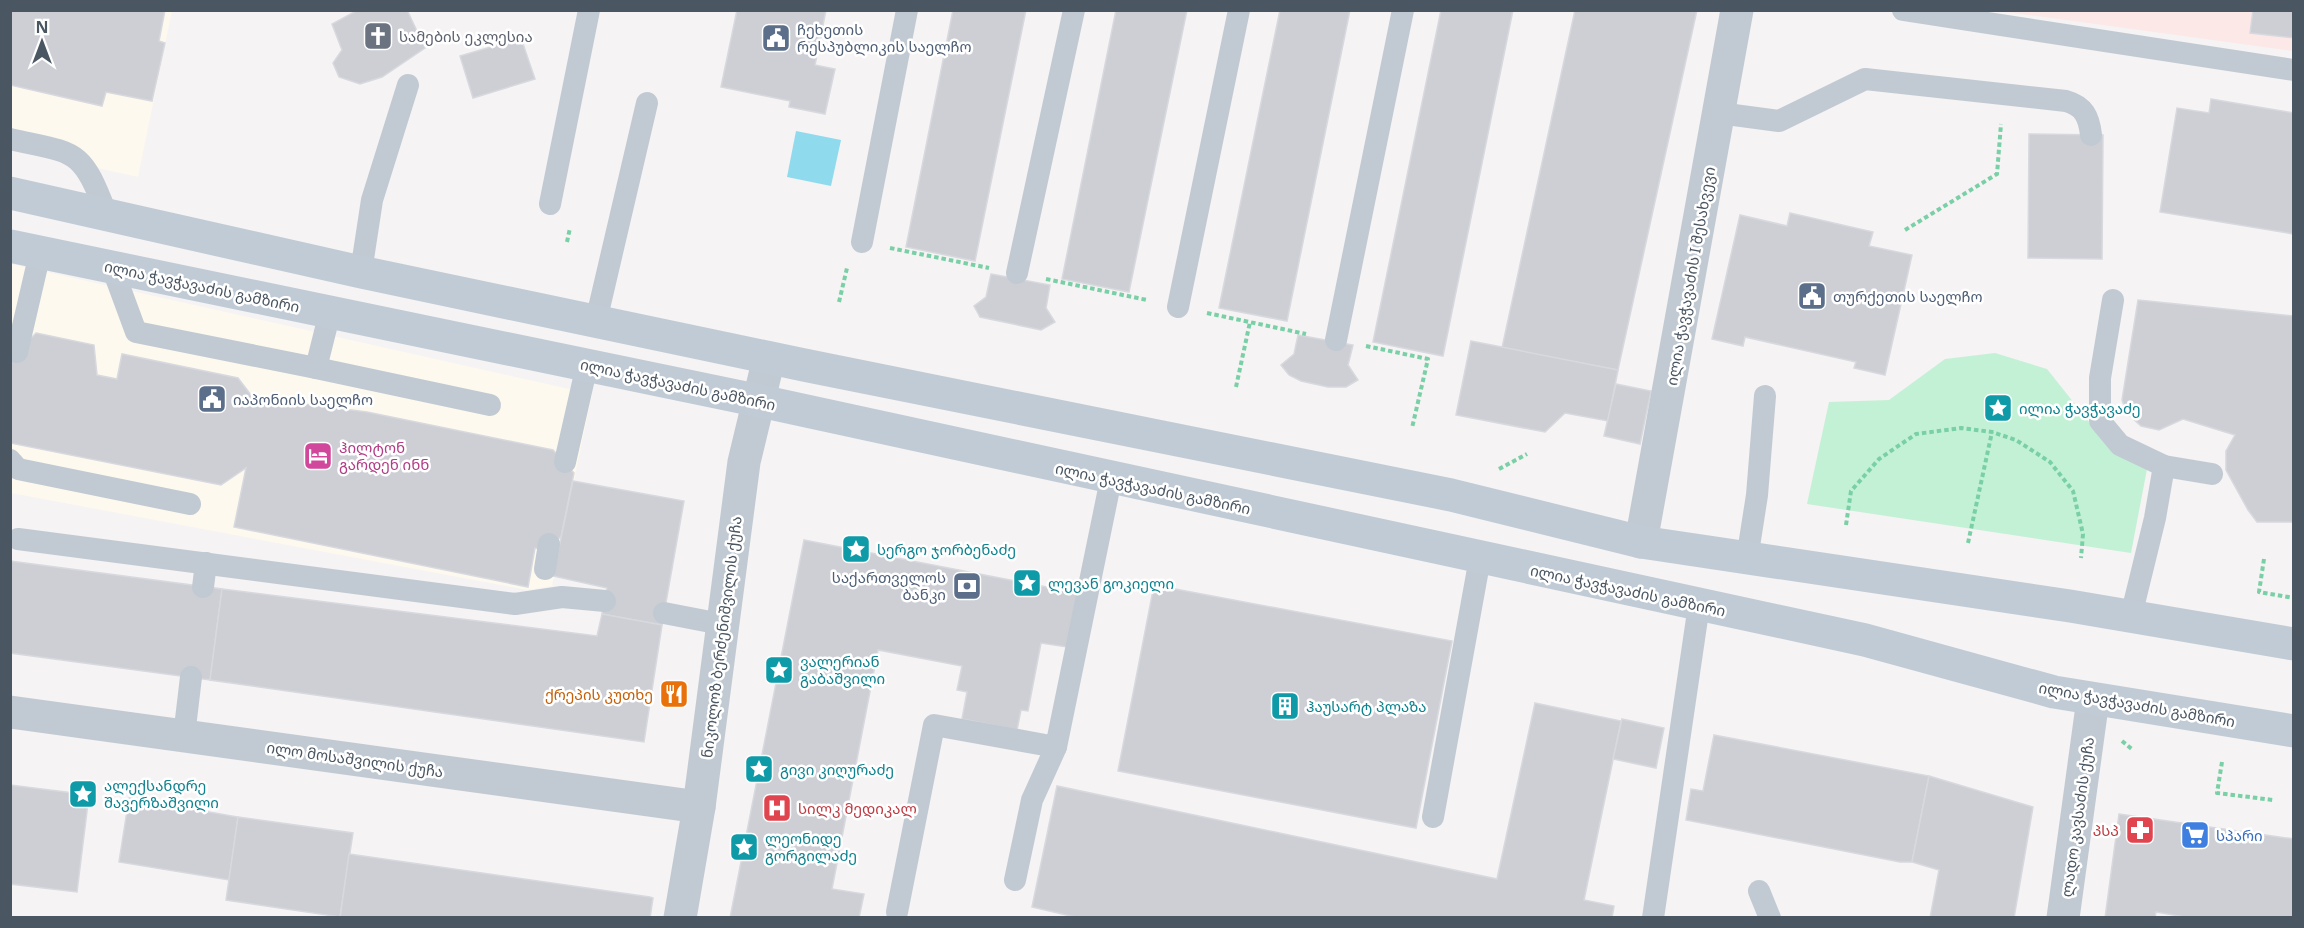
<svg xmlns="http://www.w3.org/2000/svg" width="2304" height="928" font-family="'Noto Sans','Noto Sans Georgian',sans-serif">
	<rect width="100%" height="100%" fill="#f5f3f3"/>
	<g fill="#fdf9ef">
		<path d="M11,11h161l-34,166 -127,-28z"/>
		<path d="M11,264l581,130 -40,192 -25,4 -516,-97z"/>
	</g>
	<path fill="#fce8e6" d="M2000,11h293v40z"/>
	<path fill="#c3f1d5" d="M1995,353l52,16 58,73 42,27 -16,84 -324,-49 22,-102 60,-2 56,-41z"/>
	<path fill="#90daee" d="M796,131l45,9 -10,46 -44,-9z"/>
	<g fill="#cdcfd5" stroke="#d7d9de" stroke-width="1.5">
		<path d="M10,10h155l-6,31 6,2 -13,58 -46,-9 -4,14 -92,-21z"/>
		<path d="M358,10h49l18,38 -43,29 -22,7 -21,-7 -6,-14 9,-13 -10,-26z"/>
		<path d="M737,10h89l-11,55 20,4 -10,45 -36,-7 1,-6 -69,-14z"/>
		<path d="M953,10h73l-51,251 -69,-14z"/>
		<path d="M1116,10h71l-58,282 -67,-13z"/>
		<path d="M1280,10h70l-63,311 -68,-13z"/>
		<path d="M1441,10h72l-70,346 -70,-14z"/>
		<path d="M1575,10h122l-79,360 -116,-22z"/>
		<path d="M2253,10h41v28l-44,-5z"/>
		<path d="M521,38l14,41 -62,19 -13,-42z"/>
		<path d="M2211,99l83,14v121l-134,-22 17,-104 32,5z"/>
		<path d="M2029,134l74,1 -1,124 -74,-1z"/>
		<path d="M1790,213l83,19 -4,14 43,9 -27,120 -31,-7 2,-6 -111,-25 -2,9 -31,-7 28,-124 47,11z"/>
		<path d="M991,274l59,11 -4,23 9,14 -14,8 -61,-13 -6,-11 12,-9z"/>
		<path d="M2138,300l156,16v206h-37l-9,-12 -22,-40v-19l9,-16 -52,-16 -24,11 -18,-4 -14,-13 -5,-13z"/>
		<path d="M36,333l58,12 3,30 20,4 5,-25 116,24 20,26 1,-6 108,14 186,38 21,23 -13,64 -19,12 -7,-1 -7,39 -294,-60 12,-59 -25,17 -211,-42v-84z"/>
		<path d="M1298,335l55,10 -5,20 10,15 -12,7h-18l-27,-6 -12,-6 -8,-10 13,-11z"/>
		<path d="M1471,341l147,29 -10,51 -43,-8 -20,19 -89,-17z"/>
		<path d="M1616,384l35,7 -11,53 -36,-8z"/>
		<path d="M573,481l111,20 -22,124 -60,-11 5,-26 -54,-12z"/>
		<path d="M804,540l274,53 -11,54 -26,-4 -13,68 -7,-1 -4,20 -55,-11 5,-27 -10,-2 5,-24 -84,-16 -46,239 32,5 -5,24h-129z"/>
		<path d="M10,561l212,28 -12,91 -200,-27z"/>
		<path d="M1154,585l298,56 -36,187 -298,-57z"/>
		<path d="M222,589l375,47 5,-22 60,11 -18,117 -434,-62z"/>
		<path d="M1535,703l86,18 -37,179 30,6 -2,12h-533l-47,-11 25,-121 440,93z"/>
		<path d="M1622,719l42,9 -8,40 -43,-9z"/>
		<path d="M1714,735l215,41 -17,86h-12l-214,-42 5,-31 12,2z"/>
		<path d="M1929,776l104,31 -19,111h-84l9,-48 -27,-8z"/>
		<path d="M10,785l79,10 -12,97 -67,-8z"/>
		<path d="M129,798l109,19 -9,63 -110,-18z"/>
		<path d="M2119,814l175,25v79h-103l-35,-6 -1,6h-50z"/>
		<path d="M238,817l115,16 -13,84 -114,-17z"/>
		<path d="M349,854l301,43 3,1 -3,20h-310z"/>
	</g>
	<g fill="none" stroke-linecap="round" stroke-linejoin="round">
		<g stroke="#7ad0a6" stroke-width="4" stroke-dasharray="4.5 3" stroke-linecap="butt">
			<path d="M1905,230l92,-56 4,-50"/>
			<path d="M567,242l3,-14"/>
			<path d="M890,248l99,20"/>
			<path d="M1046,279l101,21"/>
			<path d="M839,302l8,-34"/>
			<path d="M1207,313l99,21"/>
			<path d="M1366,346l62,13 -16,69"/>
			<path d="M1236,387l14,-65"/>
			<path d="M1499,469l28,-15"/>
			<path d="M1846,525l5,-34 28,-32 37,-25 45,-6 31,4 24,8 34,22 23,29 10,43 -2,24"/>
			<path d="M1968,543l24,-111"/>
			<path d="M2264,559l-5,33 35,6"/>
			<path d="M2122,741l11,9"/>
			<path d="M2222,762l-5,31 56,7"/>
		</g>
		<g stroke="#c1cad2" stroke-width="22">
			<path d="M1903,10l391,60"/>
			<path d="M1719,113l60,8 86,-42 201,22c18,5 23,16 25,34"/>
			<path d="M10,139c66,15 71,8 96,74"/>
			<path d="M550,204l39,-194"/>
			<path d="M862,242l45,-232"/>
			<path d="M112,267l24,65 180,36 14,-56"/>
			<path d="M361,272l11,-72 36,-115"/>
			<path d="M1017,273l57,-263"/>
			<path d="M2113,300l-13,78v43l20,24 44,21 48,8"/>
			<path d="M1178,307l61,-297"/>
			<path d="M596,321l51,-218"/>
			<path d="M1336,340l67,-330"/>
			<path d="M17,352l23,-99"/>
			<path d="M316,368l174,37"/>
			<path d="M10,460l8,9 172,35"/>
			<path d="M565,462l22,-97"/>
			<path d="M18,539l497,65 47,-7 43,4"/>
			<path d="M1747,559l10,-64 8,-99"/>
			<path d="M545,569l4,-25"/>
			<path d="M203,587l3,-24"/>
			<path d="M664,613l57,11"/>
			<path d="M2131,616l24,-98 9,-52"/>
			<path d="M184,736l7,-59"/>
			<path d="M1433,817l47,-259"/>
			<path d="M1015,880l17,-80 24,-53"/>
			<path d="M1759,891l11,27"/>
			<path d="M897,912l37,-187 122,22 55,-268"/>
			<path d="M1653,918l46,-313"/>
		</g>
		<g stroke="#c1cad2" stroke-width="33">
			<path d="M1641,542l96,-532"/>
			<path d="M10,712l689,95"/>
		</g>
		<g stroke="#c1cad2" stroke-width="33">
			<path d="M680,918l19,-111 45,-345 25,-104"/>
			<path d="M2063,918l30,-219"/>
		</g>
		<g stroke="#c1cbd6" stroke-width="33">
			<path d="M10,193l351,79 443,93 647,130 190,47 429,64 224,38"/>
			<path d="M10,246l750,155 1105,239 189,52 240,39"/>
		</g>
	</g>
	<defs>
		<g id="church-square" transform="scale(1.5)"><rect x="-9" y="-9" width="18" height="18" rx="4" fill="#6b7280" stroke="#fff"/><path d="M-1.2-6h2.4v3.5h3.3v2.4h-3.3V6h-2.4V-.1h-3.3v-2.4h3.3Z" fill="#fff"/></g>
		<g id="civic-square" transform="scale(1.5)"><rect x="-9" y="-9" width="18" height="18" rx="4" fill="#5c6f8a" stroke="#fff"/><path d="M-.6-6.5H3V-4.5H.6V-3L4-1V1h2V6H-6V1h2V-1L-.6-3ZM-1.2 2.5V6h2.4V2.5Z" fill="#fff"/></g>
		<g id="sight-square" transform="scale(1.5)"><rect x="-9" y="-9" width="18" height="18" rx="4" fill="#0f9aa8" stroke="#fff"/><path d="M0-6L1.8-2.2L6-1.7L2.9 1.2L3.7 5.4L0 3.3L-3.7 5.4L-2.9 1.2L-6-1.7L-1.8-2.2Z" fill="#fff"/></g>
		<g id="hotel-square" transform="scale(1.5)"><rect x="-9" y="-9" width="18" height="18" rx="4" fill="#d1479c" stroke="#fff"/><path d="M-6-4.5h1.5V1H6V5H4.5V3h-9V5H-6ZM-4 0a1.8 1.8 0 1 1 3.6 0ZM.5 0V-2.5h3Q6-2.5 6 0Z" fill="#fff"/></g>
		<g id="bank-square" transform="scale(1.5)"><rect x="-9" y="-9" width="18" height="18" rx="4" fill="#5c6f8a" stroke="#fff"/><path d="M-6-4H6V4H-6ZM0-2.3a2.3 2.3 0 1 0 0 4.6a2.3 2.3 0 1 0 0-4.6Z" fill="#fff"/></g>
		<g id="restaurant-square" transform="scale(1.5)"><rect x="-9" y="-9" width="18" height="18" rx="4" fill="#e8710a" stroke="#fff"/><path d="M-5-6h1v4h1v-4h1v4h1v-4h1v5L-1.5 .5V6h-2V.5L-5-1ZM5-6V6H3V1.5H1.5Q1.5-4 5-6Z" fill="#fff"/></g>
		<g id="building-square" transform="scale(1.5)"><rect x="-9" y="-9" width="18" height="18" rx="4" fill="#0f9aa8" stroke="#fff"/><path d="M-4-6H4V6H1V3H-1V6H-4ZM-2.5-4.3h1.7v1.8h-1.7ZM.8-4.3h1.7v1.8H.8ZM-2.5-1h1.7V.8h-1.7ZM.8-1h1.7V.8H.8Z" fill="#fff"/></g>
		<g id="hospital-square" transform="scale(1.5)"><rect x="-9" y="-9" width="18" height="18" rx="4" fill="#e0444e" stroke="#fff"/><path d="M-5-5h3v3.5h4V-5h3V5h-3V1.5h-4V5h-3Z" fill="#fff"/></g>
		<g id="pharmacy-square" transform="scale(1.5)"><rect x="-9" y="-9" width="18" height="18" rx="4" fill="#e0444e" stroke="#fff"/><path d="M-2-6h4v4h4v4h-4v4h-4v-4h-4v-4h4Z" fill="#fff"/></g>
		<g id="supermarket-square" transform="scale(1.5)"><rect x="-9" y="-9" width="18" height="18" rx="4" fill="#3f7fe0" stroke="#fff"/><path d="M-6-5.5h2.5l.6 2H6L4.5 2H-2.5L-4.4-4H-6ZM-1.5 3.2a1.3 1.3 0 1 0 .1 0ZM3 3.2a1.3 1.3 0 1 0 .1 0Z" fill="#fff"/></g>
	</defs>
	<g fill-rule="evenodd">
		<use href="#church-square" x="378" y="36"/>
		<use href="#civic-square" x="776" y="38"/>
		<use href="#civic-square" x="1812" y="296"/>
		<use href="#civic-square" x="212" y="399"/>
		<use href="#sight-square" x="1998" y="408"/>
		<use href="#hotel-square" x="318" y="456"/>
		<use href="#sight-square" x="856" y="549"/>
		<use href="#sight-square" x="1027" y="583"/>
		<use href="#bank-square" x="967" y="586"/>
		<use href="#sight-square" x="779" y="670"/>
		<use href="#restaurant-square" x="674" y="694"/>
		<use href="#building-square" x="1285" y="706"/>
		<use href="#sight-square" x="759" y="769"/>
		<use href="#sight-square" x="83" y="794"/>
		<use href="#hospital-square" x="777" y="808"/>
		<use href="#pharmacy-square" x="2140" y="830"/>
		<use href="#supermarket-square" x="2195" y="835"/>
		<use href="#sight-square" x="744" y="847"/>
	</g>
	<g text-anchor="middle" dominant-baseline="central" stroke-width="5" stroke-linejoin="round" paint-order="stroke">
		<g font-size="15" fill="#4e5e75" stroke="#fff" text-anchor="start">
			<text x="797" y="29">ჩეხეთის<tspan x="797" dy="17">რესპუბლიკის საელჩო</tspan></text>
			<text x="1833" y="296">თურქეთის საელჩო</text>
			<text x="233" y="399">იაპონიის საელჩო</text>
			<text x="946" y="577" text-anchor="end">საქართველოს<tspan x="946" dy="17">ბანკი</tspan></text>
		</g>
		<g font-size="15" fill="#5b616d" stroke="#fff" text-anchor="start">
			<text x="399" y="36">სამების ეკლესია</text>
		</g>
		<g font-size="15" fill="#4a5661" stroke="#fff">
			<text transform="translate(1690 276) rotate(-80)">ილია ჭავჭავაძის I შესახვევი</text>
			<text transform="translate(202 286) rotate(12)">ილია ჭავჭავაძის გამზირი</text>
			<text transform="translate(678 384) rotate(12)">ილია ჭავჭავაძის გამზირი</text>
			<text transform="translate(1153 488) rotate(12)">ილია ჭავჭავაძის გამზირი</text>
			<text transform="translate(1628 590) rotate(12)">ილია ჭავჭავაძის გამზირი</text>
			<text transform="translate(721 637) rotate(-83)">ნიკოლოზ ბერძენიშვილის ქუჩა</text>
			<text transform="translate(2137 704) rotate(10)">ილია ჭავჭავაძის გამზირი</text>
			<text transform="translate(355 759) rotate(8)">ილო მოსაშვილის ქუჩა</text>
			<text transform="translate(2077 817) rotate(-82)">ლადო კავსაძის ქუჩა</text>
		</g>
		<g font-size="15" fill="#0d838f" stroke="#fff" text-anchor="start">
			<text x="2019" y="408">ილია ჭავჭავაძე</text>
			<text x="877" y="549">სერგო ჯორბენაძე</text>
			<text x="1048" y="583">ლევან გოკიელი</text>
			<text x="800" y="661">ვალერიან<tspan x="800" dy="17">გაბაშვილი</tspan></text>
			<text x="1306" y="706">ჰაუსარტ პლაზა</text>
			<text x="780" y="769">გივი კიღურაძე</text>
			<text x="104" y="785">ალექსანდრე<tspan x="104" dy="17">შავერზაშვილი</tspan></text>
			<text x="765" y="838">ლეონიდე<tspan x="765" dy="17">გორგილაძე</tspan></text>
		</g>
		<g font-size="15" fill="#b23c85" stroke="#fff" text-anchor="start">
			<text x="339" y="447">ჰილტონ<tspan x="339" dy="17">გარდენ ინნ</tspan></text>
		</g>
		<g font-size="15" fill="#c56008" stroke="#fff" text-anchor="end">
			<text x="653" y="694">ქრეპის კუთხე</text>
		</g>
		<g font-size="15" fill="#be3a42" stroke="#fff" text-anchor="start">
			<text x="798" y="808">სილკ მედიკალ</text>
			<text x="2119" y="830" text-anchor="end">პსპ</text>
		</g>
		<g font-size="15" fill="#366cbe" stroke="#fff" text-anchor="start">
			<text x="2216" y="835">სპარი</text>
		</g>
	</g>
	<rect width="2304" height="928" fill="none" stroke="#4a5661" stroke-width="24"/>
	<g transform="translate(42 42)" stroke="#ffffff" stroke-width="4.5" paint-order="stroke">
	<path d="M0-4.5L10 22L0 15L-10 22Z" fill="#4a5661"/>
	<text y="-9" font-size="16" font-weight="bold" text-anchor="middle" fill="#4a5661">N</text>
	</g>
</svg>
